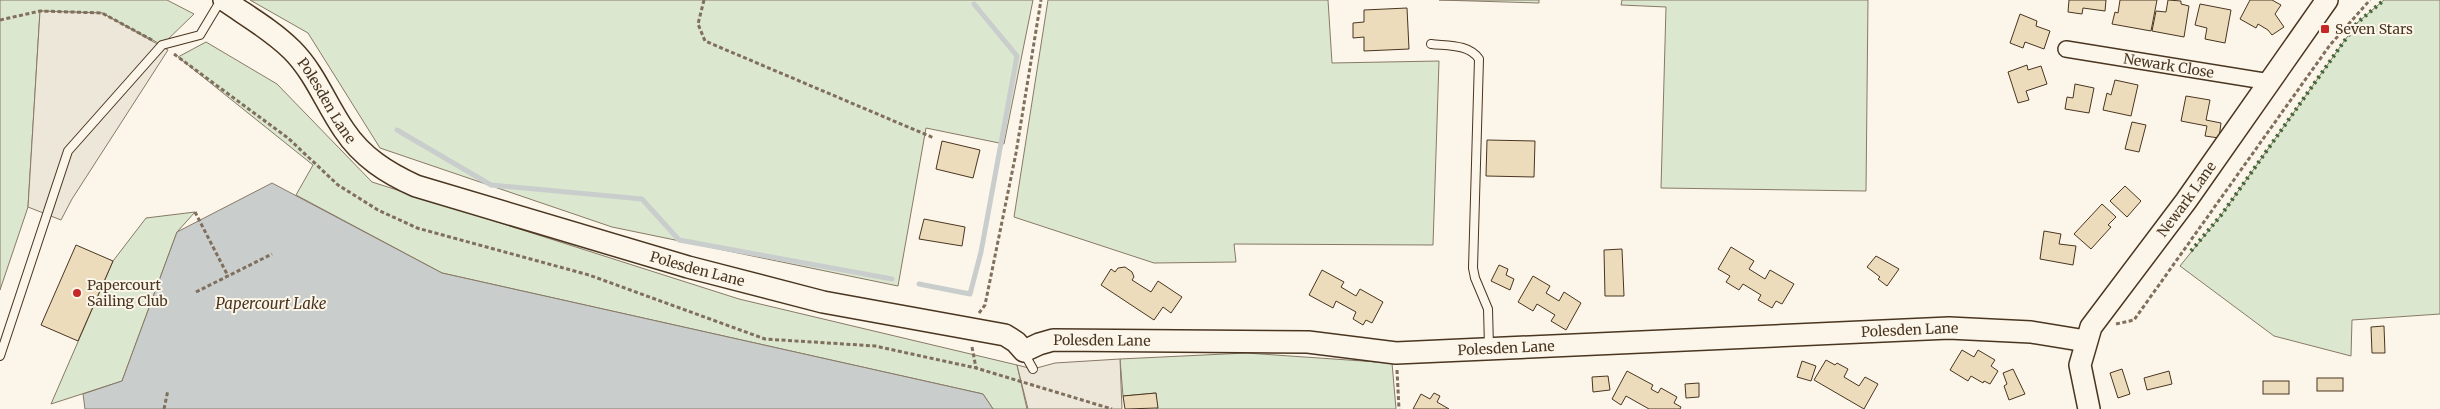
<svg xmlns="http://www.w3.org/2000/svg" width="2440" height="409" font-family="Merriweather,serif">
	<rect width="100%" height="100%" fill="#fbf6e9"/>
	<g fill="#dce7d0" stroke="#887966">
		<path d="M0,0h167l27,14 -32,31 -60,-32 -62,-2 -12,196 -28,83z"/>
		<path d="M250,0h783l-29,144 -78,-16 -28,158 -286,-59 -232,-79 -72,-115z"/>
		<path d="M1048,0h280l4,63 107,-2 -6,184 -199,-1 2,18 -82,1 -140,-46z"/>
		<path d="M1439,0h100v3z"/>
		<path d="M1622,0h246l-2,191 -205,-3 5,-181 -45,-2z"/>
		<path d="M2384,0h56v314l-88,6 -1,36 -77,-20 -94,-70 42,-52 135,-191z"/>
		<path d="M206,42l71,42 95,98 367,117 278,66 10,44h-34l-10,-15 -541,-121 -146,-78 17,-30 -135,-108z"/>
		<path d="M195,212l-18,20 -55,149 -71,23 62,-143 33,-43z"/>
		<path d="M1246,353l146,10 4,46h-239l-1,-16 -33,3 -3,-37z"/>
	</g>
	<g fill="#ede7d9" stroke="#887966">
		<path d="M40,11l62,2 66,37 -96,149 -11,21 -33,-13z"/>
		<path d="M1120,359l2,50h-94l-11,-44 16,4 22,-6z"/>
	</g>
	<path fill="#c9cecd" stroke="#887966" d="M272,183l170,90 541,121 10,15h-908l-2,-15 39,-13 55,-149z"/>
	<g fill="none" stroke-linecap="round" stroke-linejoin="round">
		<g stroke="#c9cecd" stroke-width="5">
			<path d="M397,130l94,55 151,14 37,41 213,39"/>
			<path d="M919,284l51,10 11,-42 36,-196 -43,-52"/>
		</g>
	</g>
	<g fill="#ecdcbc" stroke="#4a3520">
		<path d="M2069,0h37l-1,11 -22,-3 -1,6 -14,-2z"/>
		<path d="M2120,0h37l-6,31 -39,-7 3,-12 3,1z"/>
		<path d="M2168,0l13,1v3l8,2 -5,31 -32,-6 4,-20 10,1z"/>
		<path d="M2250,0h22l9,5 -6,9 9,13 -12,8 -4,-5 -10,-6 -2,4 -16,-9z"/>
		<path d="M2200,4l31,6 -6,33 -20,-4 2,-11 -12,-3z"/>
		<path d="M1407,8l2,41 -45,2v-14l-11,1v-15l11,-1v-12z"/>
		<path d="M2020,14l17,7 -1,5 14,5 -6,18 -19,-7 -2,6 -13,-5z"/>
		<path d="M2027,65l1,5 13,-4 6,18 -21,7 3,9 -11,3 -10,-31z"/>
		<path d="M2115,80l23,5 -7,31 -28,-6 4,-17 4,2z"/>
		<path d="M2075,84l19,4 -5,25 -24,-4 2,-12 6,1z"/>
		<path d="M2186,96l24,4 -4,20 15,3 -2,15 -14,-2 2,-10 -26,-5z"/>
		<path d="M2132,122l14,3 -7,27 -14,-3z"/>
		<path d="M1487,140l48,1 -1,36 -48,-1z"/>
		<path d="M942,141l38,9 -7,28 -37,-9z"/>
		<path d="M2125,186l16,15 -14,16 -17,-16z"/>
		<path d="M2102,204l14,13 -8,8 3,2 -20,22 -17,-15z"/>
		<path d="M924,219l41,8 -3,19 -43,-7z"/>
		<path d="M2044,231l17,3 -2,10 17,2 -3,19 -33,-6z"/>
		<path d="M76,245l37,16 -35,80 -37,-16z"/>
		<path d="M1731,247l23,14 -5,8 16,10 5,-9 24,14 -12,20 -6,-3 -4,7 -14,-8 3,-5 -18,-11 -4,6 -13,-8 4,-6 -12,-7z"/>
		<path d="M1622,249l2,47h-19l-1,-46z"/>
		<path d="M1876,256l23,13 -12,17 -9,-7 2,-2 -13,-10z"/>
		<path d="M1499,265l9,4 -2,6 8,4 -4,11 -19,-9z"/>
		<path d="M1125,267l7,5 2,5 -2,3 19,12 7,-11 24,16 -11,16 -8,-6 -9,13 -53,-35 10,-16 4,3 3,-4z"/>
		<path d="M1322,270l22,12 -3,5 15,9 4,-7 23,13 -11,21 -6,-3 -3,5 -10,-6 3,-7 -20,-11 -3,7 -24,-13z"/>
		<path d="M1533,276l17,10 -4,7 13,8 5,-9 17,11 -15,27 -15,-9 4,-6 -18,-11 -4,7 -15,-9z"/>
		<path d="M2384,326l1,27h-13l-1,-26z"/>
		<path d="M1962,350l12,7 4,-7 17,10 -4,6 7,5 -8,13 -6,-3 -1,2 -12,-7 -3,5 -18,-11z"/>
		<path d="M1826,360l9,5 2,-2 11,6 -4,8 15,9 6,-9 13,7 -14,25 -50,-29z"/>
		<path d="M1802,361l14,5 -5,15 -14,-4z"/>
		<path d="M2013,369l12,25 -16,6 -5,-14 3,-2 -4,-11z"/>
		<path d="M2122,369l8,25 -12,4 -8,-25z"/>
		<path d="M1627,371l26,14 -2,4 7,4 3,-5 16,9 -3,6 7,4 -1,2h-31l-23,-13 -5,9 -9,-6z"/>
		<path d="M2169,371l3,13 -25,6 -3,-12z"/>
		<path d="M1608,376l2,14 -17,2 -1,-15z"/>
		<rect x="2317" y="378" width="26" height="13"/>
		<rect x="2263" y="381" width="26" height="13"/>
		<path d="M1699,383v14l-13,1 -1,-14z"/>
		<path d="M1156,393l2,15 -33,1 -2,-13z"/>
		<path d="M1434,393l6,3 -3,6 12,7h-36l8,-15 9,5z"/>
	</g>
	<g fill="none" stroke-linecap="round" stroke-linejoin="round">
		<g stroke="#4a3520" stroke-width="10">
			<g id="lane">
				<path d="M1431,44c17,2 38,0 48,15l-6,209 2,10 13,31 1,38"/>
				<path d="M1024,353l9,16"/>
				<path d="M0,356l68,-205 94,-106 38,-10 21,-35"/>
			</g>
		</g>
		<g stroke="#4a3520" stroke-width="18">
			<g id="street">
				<path id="s1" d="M2066,49l204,33"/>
			</g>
		</g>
		<g stroke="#4a3520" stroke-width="24">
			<g id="secondary">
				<path id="s2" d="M224,0c23,16 48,30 68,50 23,23 34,54 52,80 18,27 43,43 72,56l272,81 135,35 182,33 11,7 8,9 15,-7 14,-4 255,2 88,11 553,-25 82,4 55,9"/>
				<path id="s3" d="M2089,409l-9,-44 11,-38 95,-126 141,-201"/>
			</g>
		</g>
		<g stroke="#7f6f5c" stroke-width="3" stroke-dasharray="4 2.5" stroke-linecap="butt">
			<path d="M704,0l-6,24 7,17 229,97"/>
			<path d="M0,20l40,-9 62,2 50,27"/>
			<path d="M174,54l114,84 50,47 40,25 39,18 172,47 176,64 110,7 101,22 136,41"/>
			<path d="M195,212l33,64"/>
			<path d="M196,292l76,-38"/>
			<path d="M979,313l6,-8 31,-152 25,-153"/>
			<path d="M2116,324l18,-4 196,-275 40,-45"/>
			<path d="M972,347l4,21"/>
			<path d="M1397,370l2,39"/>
			<path d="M164,409l4,-19"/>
		</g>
		<use href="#lane" stroke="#fbf6e9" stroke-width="8"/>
		<use href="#street" stroke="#fbf6e9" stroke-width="15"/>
		<use href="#secondary" stroke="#fbf6e9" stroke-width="21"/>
		<path stroke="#436837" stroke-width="4" stroke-dasharray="2.5 4" stroke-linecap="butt" d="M2191,251l31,-37 135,-191 27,-23"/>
	</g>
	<g fill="#c62828" stroke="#fbf6e9" stroke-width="2">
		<rect x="2320" y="24" width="10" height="10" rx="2.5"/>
		<circle cx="77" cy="293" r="5"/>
	</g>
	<g text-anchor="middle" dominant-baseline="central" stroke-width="4" stroke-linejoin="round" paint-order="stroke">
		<g font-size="14" fill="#4a3520" stroke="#fbf6e9" text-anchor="start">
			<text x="2335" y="29">Seven Stars</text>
			<text x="87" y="285">Papercourt<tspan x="87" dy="16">Sailing Club</tspan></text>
		</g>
		<g font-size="14" fill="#4a3520" stroke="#fbf6e9">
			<text stroke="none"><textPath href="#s1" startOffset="104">Newark Close</textPath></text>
			<text stroke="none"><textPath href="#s2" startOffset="146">Polesden Lane</textPath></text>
			<text stroke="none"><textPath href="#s3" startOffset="244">Newark Lane</textPath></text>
			<text stroke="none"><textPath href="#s2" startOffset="566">Polesden Lane</textPath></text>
			<text stroke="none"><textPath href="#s2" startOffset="1795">Polesden Lane</textPath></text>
			<text stroke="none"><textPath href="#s2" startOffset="986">Polesden Lane</textPath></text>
			<text stroke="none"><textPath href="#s2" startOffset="1391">Polesden Lane</textPath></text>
		</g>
		<g font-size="15" font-style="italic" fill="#4a3520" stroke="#fbf6e9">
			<text x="271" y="303">Papercourt Lake</text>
		</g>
	</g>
</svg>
